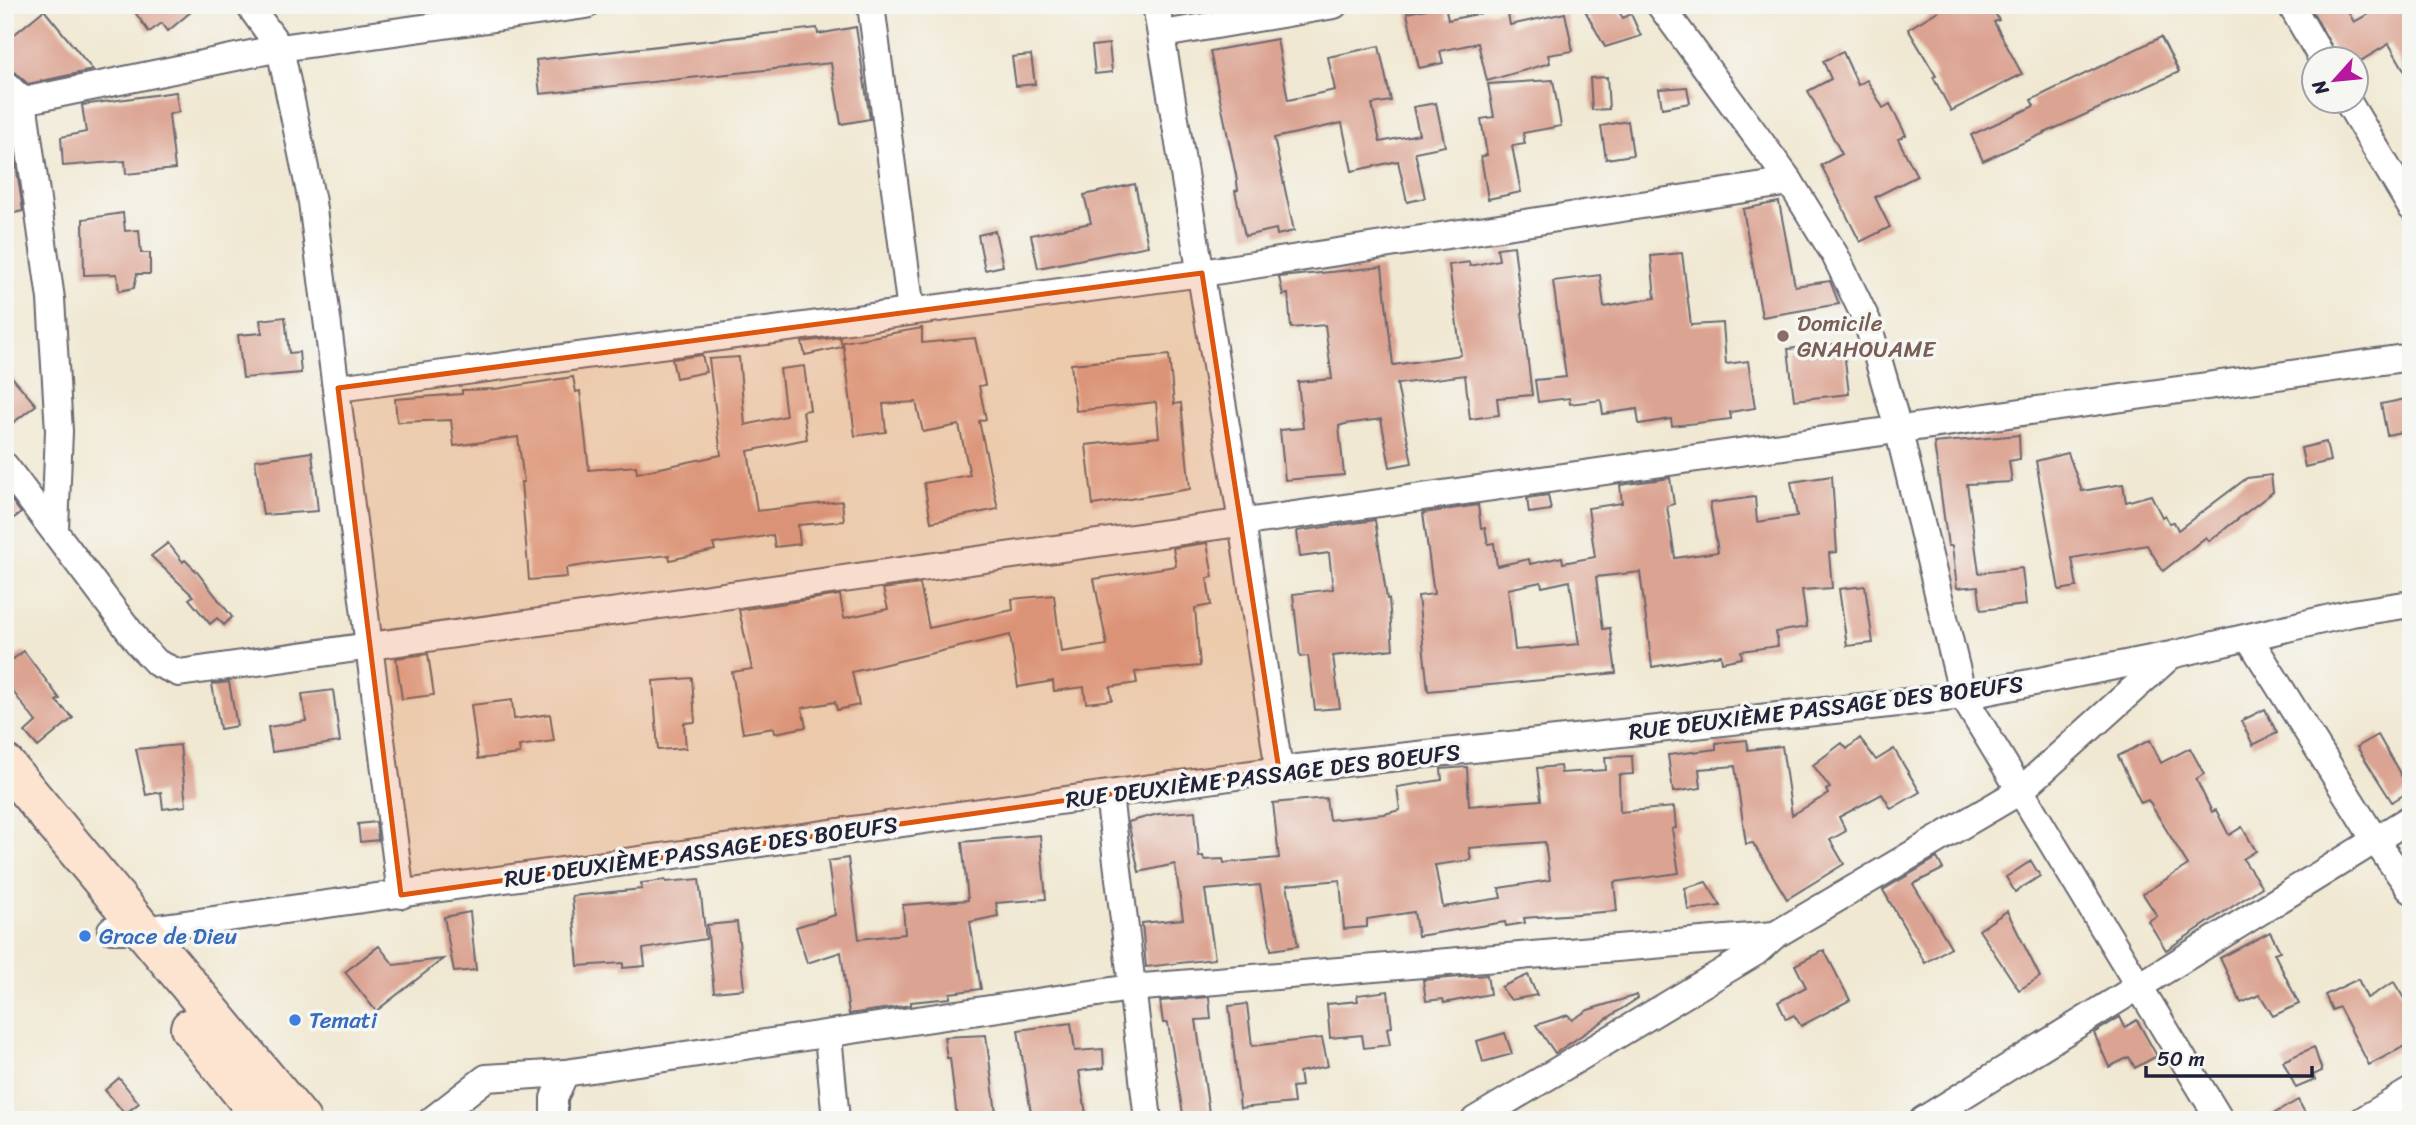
<svg xmlns="http://www.w3.org/2000/svg" width="2416" height="1125" font-family="Sriracha,sans-serif">
	<rect width="100%" height="100%" fill="#f6f6f2"/>
	<filter id="ink" filterUnits="userSpaceOnUse"><feTurbulence type="fractalNoise" baseFrequency=".0143" numOctaves="2"/><feDisplacementMap in="SourceGraphic" scale="14" xChannelSelector="R" yChannelSelector="G"/><feConvolveMatrix kernelMatrix="1 2 1 2 8 2 1 2 1" color-interpolation-filters="sRGB"/></filter>
	<filter id="wash" filterUnits="userSpaceOnUse"><feTurbulence type="fractalNoise" baseFrequency=".00686" numOctaves="4" result="noise"/><feDisplacementMap in="SourceGraphic" scale="28" xChannelSelector="R" yChannelSelector="G"/><feGaussianBlur stdDeviation="1.57" result="paint"/><feColorMatrix in="noise" values="0 0 0 0 0 0 0 0 0 0 0 0 0 0 0 0 0 1.4 0 .05"/><feComposite in="paint" operator="in"/></filter>
	<g filter="url(#wash)">
		<rect width="100%" height="100%" fill="#f0e8d2"/>
		<g id="blocks">
			<g fill="#dba391" fill-rule="evenodd">
				<path d="M130,5h69l-31,26 -6,-8 -13,9z"/>
				<path d="M1445,5l3,15 59,-12 3,17 55,-12 8,38 -25,4 2,8 -63,18 -9,-38 -38,8 3,12 -24,5 -12,-55z"/>
				<path d="M1582,5h32l9,13 8,-4 10,22 -36,11z"/>
				<path d="M1948,5h42l9,15 -5,2 28,52 -71,37 -18,-34 3,-1 -28,-47z"/>
				<path d="M2309,5h35l10,17 31,-17h26v77l-22,-38 -27,16h-23z"/>
				<path d="M44,10l49,60 -65,14 -16,-14 -7,-8v-20z"/>
				<path d="M856,27l14,92 -29,5 -10,-61 -291,31 -4,-34 281,-32 1,6z"/>
				<path d="M2161,37l18,35 -196,89 -12,-26 63,-29 -3,-6z"/>
				<path d="M1277,39l11,61 47,-10 -7,-33 51,-11 12,55 -19,3 8,38 39,-8 -6,-27 23,-4 9,43 -30,6 10,46 -18,4 -9,-41 -46,10 -10,-48 -68,15 20,93 -17,4 -1,-6 -31,7 -10,-45 3,-1 -2,-15 -26,-124z"/>
				<path d="M1109,44l3,28 -17,2 -3,-28z"/>
				<path d="M1843,52l15,33 9,-5 16,28 7,-4 16,31 -8,4 19,37 -42,21 15,30 -30,15 -39,-77 21,-11 -34,-63 23,-12 -8,-18z"/>
				<path d="M1031,55l4,29 -19,2 -4,-29z"/>
				<path d="M1607,77l2,32 -17,1 -2,-32z"/>
				<path d="M1553,80l8,46 -38,7 2,11 -13,2 9,46 -33,7 -7,-42 6,-2 -6,-36 13,-2 -6,-33z"/>
				<path d="M1687,87l3,16 -28,5 -3,-19z"/>
				<path d="M176,92l3,20 -10,2 6,55 -49,5 -1,-13 -62,5 -2,-29 25,-5 -4,-27z"/>
				<path d="M1628,121l5,34 -27,4 -5,-33z"/>
				<path d="M5,124h5l13,87 -18,4z"/>
				<path d="M1135,184l13,62 -110,22 -7,-33 60,-12 -7,-28z"/>
				<path d="M1779,202l16,84 35,-5 9,23 -77,13 -19,-108z"/>
				<path d="M123,213l2,18 14,-1 2,23h9v21h-13l-3,14 -15,3 -2,-17 -33,1 -1,-56z"/>
				<path d="M995,231l8,35 -18,4 -7,-35z"/>
				<path d="M1514,246l18,149 -35,3 2,17 -29,4 -5,-44 -68,9 15,79 -22,4 -9,-48 -36,5 -6,2 5,49 -59,5 -5,-50 23,-2 -5,-46 34,-3 -7,-54 -34,3 -3,-34 -5,1 -4,-18 103,-10 11,98 68,-10 -12,-90 20,-3 1,4 29,-6 -2,-12z"/>
				<path d="M1682,253l9,72 32,-2 3,41 22,-3 7,47 -25,4 1,7 -59,7 -1,-7 -32,5 -2,-15 -34,5 -2,-14 -31,4 -1,-6 -31,4 -3,-22 31,-3 -13,-96 47,-6 4,32 51,-9 -4,-42z"/>
				<path d="M285,317l4,36 10,-1 2,21 -58,5 -5,-43 24,-2 -2,-13z"/>
				<path d="M922,328v15l53,-5 10,47 -6,1 7,33 -7,2 19,88 -67,13 -7,-39 46,-8 -11,-50 -36,7 -7,-30 -33,2 3,28 -31,4 -12,-94z"/>
				<path d="M840,337l2,10 -37,8 -3,-13z"/>
				<path d="M1843,343l6,51 -55,6 -6,-51z"/>
				<path d="M702,355l4,17 -30,6 -4,-19z"/>
				<path d="M1169,355l5,49 7,-1 9,86 -97,16 -7,-60 73,-8 -3,-35 -80,9 -5,-47z"/>
				<path d="M739,357l6,68 41,-9 -6,-47 24,-3 6,44 -7,1 4,28 -59,12 9,60 85,-10 2,20 -46,4 2,19 -25,3 -2,-12 -60,9 2,6 -45,10 -1,-5 -66,7 -37,6 1,9 -38,3 -8,-98h3l-6,-45 -64,9 -3,-26 -54,2 -2,-23 67,-5v-4l33,-1 78,-12 3,15 4,-1 9,79 47,-4 1,7 84,-18 -12,-96z"/>
				<path d="M5,369l31,36 -22,17 -9,-11z"/>
				<path d="M2411,398v32l-24,5 -6,-31z"/>
				<path d="M2019,435l1,24 -11,2 3,21 -45,2 12,89 43,-5 4,37 -45,5 -3,-24 -21,2 -5,-42h-4l-14,-103z"/>
				<path d="M2326,442l4,19 -25,6 -4,-19z"/>
				<path d="M312,452l6,59 -55,4 -8,-55z"/>
				<path d="M2068,453l14,38 41,-7 3,18 25,-7 11,22 3,-2 4,8 5,-1 4,8 69,-52 24,-3 2,17 -64,49 -3,-4 -43,34 -16,-26 -75,13 5,29 -18,3 -23,-129z"/>
				<path d="M1832,476l5,76 -8,1 3,35 -30,2 5,37 -31,5 2,14 -37,5 1,7 -20,4 -1,-7 -69,12 -12,-95 -44,5 7,52 7,-1 6,45 -188,18 -10,-95 16,-2 -11,-81 55,-8 3,23h4l3,16 6,-1 3,23 32,-7 1,5 32,-7 1,6 32,-6 -7,-49 34,-5 -2,-18 50,-7 4,26 -7,2 8,52 43,-6 -8,-49 45,-6 2,25 40,-6 -6,-34zM1570,581l9,63 -64,6 -7,-61 33,-7 1,5z"/>
				<path d="M5,492l16,21 -16,11z"/>
				<path d="M1548,495l3,15 -22,3 -2,-15z"/>
				<path d="M1375,520l12,79h2l4,50 -60,7 7,52 -25,2 -7,-54 -8,1 -7,-63 40,-5 -4,-36 -29,4 -3,-26z"/>
				<path d="M168,543l15,19 2,-2 12,12 35,45 -8,8 -7,-7 -7,6 -21,-25 4,-3 -42,-40z"/>
				<path d="M1207,543l6,34 -6,1 4,27 -16,3 5,58 -65,6 2,11 -27,4 2,13 -26,3 -2,-16 -30,4 -1,-10 -35,6 -8,-52 -158,37 7,33 -22,5 -2,-8 -33,6 4,19 -31,6 -1,-5 -31,5 -11,-61 20,-3 -13,-59 101,-15 4,23 44,-9 -5,-20 37,-5 9,44 84,-18 -1,-11 42,-4 7,57 46,-7 -13,-66 82,-13 -3,-18z"/>
				<path d="M1865,586l8,57 -26,3 -8,-57z"/>
				<path d="M24,651l36,48 -4,2 17,17 -35,29 -13,-15 11,-10 -31,-41v-16z"/>
				<path d="M428,654l6,41 -32,4 -6,-41z"/>
				<path d="M692,678l3,44 -11,1 2,25 -28,2 -5,-69z"/>
				<path d="M229,682l8,44 -17,3 -8,-45z"/>
				<path d="M333,690l7,52 -68,10 -4,-25 38,-6 -4,-27z"/>
				<path d="M512,700l2,19 36,-5 4,27 -35,5 1,8 -42,5 -7,-54z"/>
				<path d="M2265,709l12,24 -24,12 -12,-24z"/>
				<path d="M2378,735l32,56 -18,11 -35,-55z"/>
				<path d="M1860,738l16,22 18,-11 26,43 -29,17 -9,-15 -43,23 7,14 -16,9 14,24 -57,35 -34,-56 -7,1 -11,-78 -36,3 2,19 -28,4 -5,-37 48,-6v-6l31,-3 1,10 34,-4 10,69 36,-21 -2,-4 4,-2 -17,-23 29,-22 5,6z"/>
				<path d="M2150,740l11,23 29,-15 14,26 -8,5 16,33 4,-2 13,25 13,-8 14,24 -13,8 19,28 -96,63 -18,-29 9,-5 -14,-22 45,-29 -40,-65 -7,3 -23,-47z"/>
				<path d="M180,745l6,61 -23,3 -2,-17 -15,3 -10,-46z"/>
				<path d="M1632,756l1,18 -14,1 1,37 54,-5 2,21 -4,1 7,44 -65,9 3,29 -93,7 1,5 -19,3 -1,-4 -87,14 -4,-24 -47,7v8l-23,2 -4,-49 -53,5 11,61 -27,4 -11,-65 -55,5 10,69 -69,8 -4,-44 41,-4 -8,-55 -36,8 -11,-50 30,-8 37,-3 4,46 4,-1 1,4 19,-1 1,4 55,-5 -6,-55 53,-5 3,22 55,-6 16,-4 -3,-23 45,-7 -1,-11 26,-2 2,39 72,-6 -4,-32 23,-2 1,7 45,-3 -1,-13zM1545,842l5,38 -51,8 2,10 -58,9 -8,-42 36,-5 -2,-12z"/>
				<path d="M376,822l2,18 -18,2 -2,-18z"/>
				<path d="M1040,835l6,64 -50,4 2,13 -28,6 11,67 -31,4v5l-39,4v3l-62,9 -8,-62 -34,11 -11,-36 39,-12 -7,-54 20,-3 11,81 46,-5 -2,-29 65,-5 -6,-58z"/>
				<path d="M1937,858l6,11 -30,15 38,63 -26,16 -42,-73z"/>
				<path d="M2031,861l9,15 -25,16 -9,-15z"/>
				<path d="M699,879l7,60 -63,10 2,17 -22,2v-5l-45,3 -6,-70 70,-7 -1,-6 24,-3 1,2z"/>
				<path d="M1706,882l15,24 -33,4 -3,-22z"/>
				<path d="M2007,911l33,66 -21,13 -40,-60z"/>
				<path d="M470,912l6,58 -22,2 -10,-55z"/>
				<path d="M737,922l7,67 -30,3 -7,-67z"/>
				<path d="M2270,932l10,19 -6,2 25,51 -26,12 -13,-21 -19,8 -21,-45z"/>
				<path d="M379,946l15,19 49,-6 -67,52 -31,-39z"/>
				<path d="M1824,950l26,50 -49,26 -7,-11 -8,4 -8,-17 28,-15 -11,-22z"/>
				<path d="M1487,975l3,19 -46,9 -1,-4 -17,2 -3,-21z"/>
				<path d="M1528,975l9,20 -26,5 -10,-13z"/>
				<path d="M2358,979l9,19 27,-16 17,28v33l-42,22 -30,-58 -7,3 -7,-15z"/>
				<path d="M1388,991l4,36 -5,1 3,17 -26,3 -2,-13 -32,3 -3,-34 31,-3 -1,-6z"/>
				<path d="M1637,995l1,3 -83,55 -19,-28 32,-10 4,5 16,-10z"/>
				<path d="M1209,997l2,22 -15,1 14,100h-26l-16,-97h-5l-3,-22z"/>
				<path d="M1247,1004l5,42 70,-8 6,28 -29,6 2,14 -9,1 2,16 -54,5 -11,-102z"/>
				<path d="M2120,1017l5,10 12,-7 20,36 -22,12 -6,-11 -20,10 -15,-34z"/>
				<path d="M1071,1023l4,28 28,-2 1,19 -25,3 8,49h-55l-14,-90z"/>
				<path d="M1505,1033l7,21 -29,8 -6,-21z"/>
				<path d="M986,1035l10,78 -39,5 -7,-60h-3l-3,-21z"/>
				<path d="M2314,1047l8,24 -9,4 2,5 -19,8 -13,-27z"/>
				<path d="M119,1078l20,25 -14,11 -20,-24z"/>
				<path d="M2298,1100l11,20h-46z"/>
			</g>
		</g>
	</g>
	<g filter="url(#ink)">
		<use href="#blocks" fill-opacity="0" stroke="#6a6770" stroke-width="2"/>
		<g fill="none" stroke-linecap="round" stroke-linejoin="round">
			<g stroke="#6a6770" stroke-width="30">
				<g id="street">
					<path d="M249,5l31,43 32,154 89,693"/>
					<path d="M871,5l40,306"/>
					<path d="M1156,5l86,517 37,248"/>
					<path d="M1660,5l130,177 45,73 32,66 31,107 65,268 257,424"/>
					<path d="M2291,5l32,55"/>
					<path d="M1163,34l171,-29"/>
					<path d="M5,84l18,17"/>
					<path d="M2348,102l63,105"/>
					<path d="M338,388l864,-115 588,-91"/>
					<path d="M5,466l135,179 17,18 22,10 2232,-316"/>
					<path d="M55,529l4,-98 -8,-132 -28,-198 257,-53 306,-43"/>
					<path d="M2249,638l126,202 36,50"/>
					<path d="M1109,795l39,325"/>
					<path d="M111,930h31l1137,-160 684,-74 208,-41 181,-42 59,-9"/>
					<path d="M828,1036l8,84"/>
					<path d="M432,1120l54,-42 79,-5"/>
					<path d="M554,1120v-22l11,-25 566,-85 644,-53"/>
					<path d="M1475,1120l281,-168 19,-17 245,-144 150,-135"/>
					<path d="M1923,1120l488,-302"/>
					<path d="M2363,1120l48,-29"/>
				</g>
			</g>
			<g stroke="#6a6770" stroke-width="42">
				<g id="secondary">
					<path d="M5,764l296,356"/>
					<path d="M190,1028l74,92"/>
				</g>
			</g>
			<use href="#street" stroke="#fff" stroke-width="26"/>
			<use href="#secondary" stroke="#fde4d1" stroke-width="38"/>
		</g>
	</g>
	<path fill="#de560e" fill-opacity="0.2" stroke="#de560e" stroke-width="5" stroke-linejoin="round" d="M1202,273l77,497 -878,125 -63,-507z"/>
	<circle fill="#8d6e63" stroke="#f6f6f2" stroke-width="2.5" cx="1783" cy="336" r="7"/>
	<g fill="#3f7fe0" stroke="#f6f6f2" stroke-width="2.5">
		<circle cx="85" cy="936" r="7"/>
		<circle cx="295" cy="1020" r="7"/>
	</g>
	<g text-anchor="middle" dominant-baseline="central" stroke-width="7" stroke-linejoin="round" paint-order="stroke">
		<g font-size="23" fill="#785e54" stroke="#f6f6f2" text-anchor="start">
			<text x="1797" y="323">Domicile<tspan x="1797" dy="26">GNAHOUAME</tspan></text>
		</g>
		<g font-size="23" fill="#22223b" stroke="#f6f6f2">
			<text transform="translate(1826 708) rotate(-7)">RUE DEUXIÈME PASSAGE DES BOEUFS</text>
			<text transform="translate(1263 776) rotate(-7)">RUE DEUXIÈME PASSAGE DES BOEUFS</text>
			<text transform="translate(701 852) rotate(-8)">RUE DEUXIÈME PASSAGE DES BOEUFS</text>
		</g>
		<g font-size="23" fill="#366cbe" stroke="#f6f6f2" text-anchor="start">
			<text x="99" y="936">Grace de Dieu</text>
			<text x="309" y="1020">Temati</text>
		</g>
	</g>
	<rect width="2416" height="1125" fill="none" stroke="#f6f6f2" stroke-width="28"/>
	<g transform="translate(2335 80) rotate(243)"><circle r="33" fill="#f6f6f2" stroke="#a1a1a9" stroke-width="2"/>
	<path d="M0-5L12 26L0 18L-12 26Z" fill="#b5179e"/>
	<text y="-10" font-size="19" font-weight="bold" text-anchor="middle" fill="#22223b">N</text>
	</g>
	<path d="M2146 1066v10h166v-10" fill="none" stroke="#22223b" stroke-width="3.5"/>
	<text x="2157" y="1066" font-size="21" fill="#22223b" stroke="#f6f6f2" stroke-width="5" paint-order="stroke">50 m</text>
</svg>
